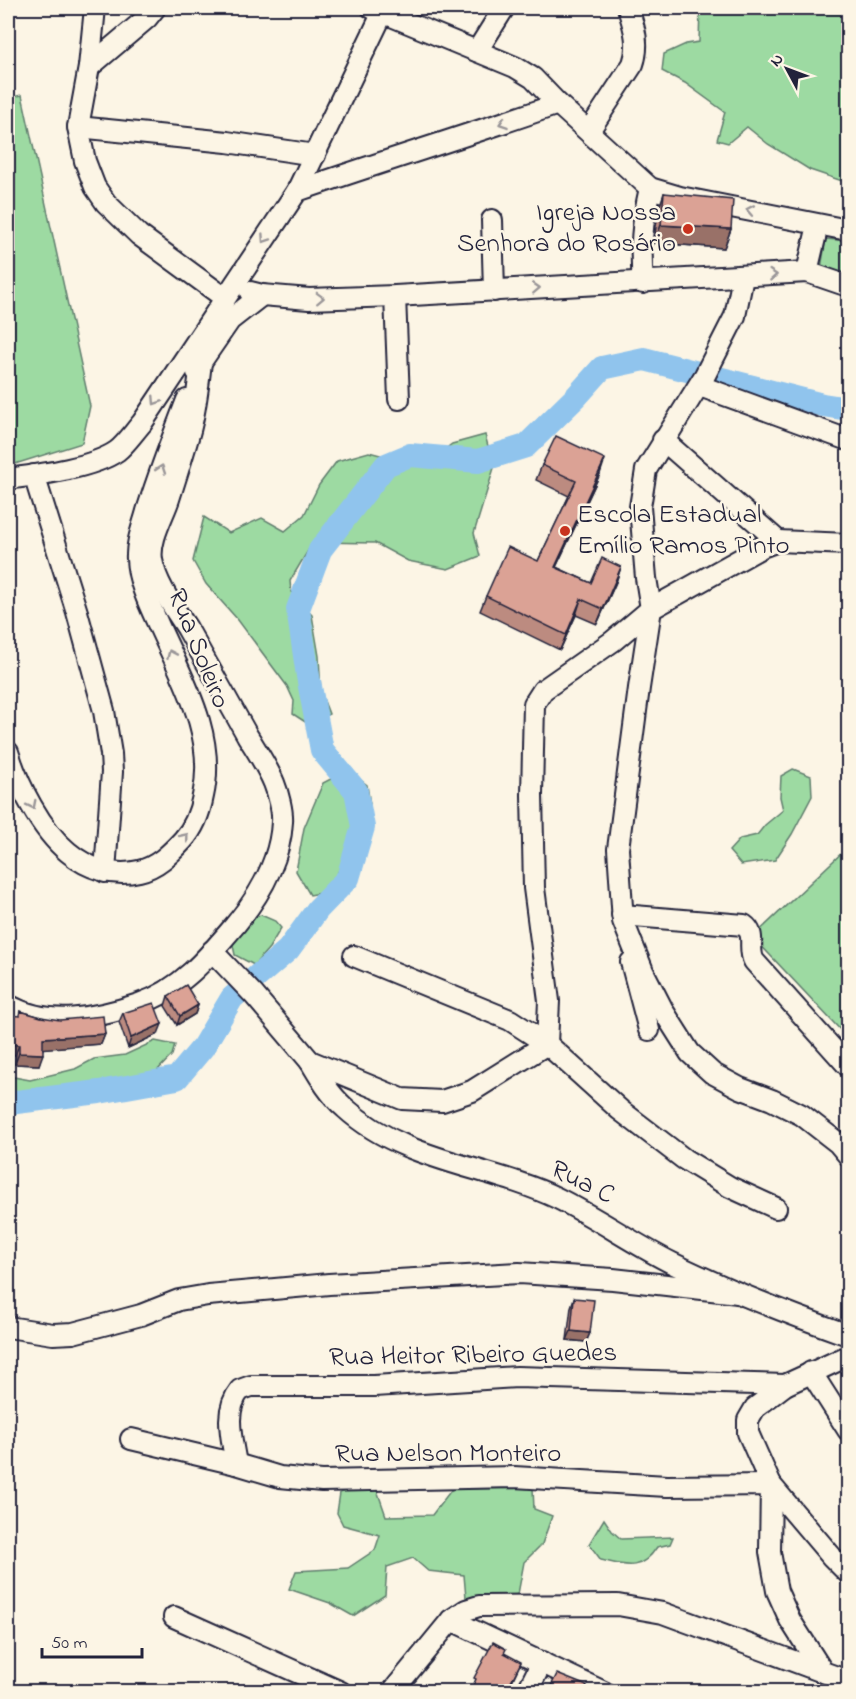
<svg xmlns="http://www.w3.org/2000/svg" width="856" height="1699" font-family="'Indie Flower',sans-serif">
	<rect width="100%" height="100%" fill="#fcf5e5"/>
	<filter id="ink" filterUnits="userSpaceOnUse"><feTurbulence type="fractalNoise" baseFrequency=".0167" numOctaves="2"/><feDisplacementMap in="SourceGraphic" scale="12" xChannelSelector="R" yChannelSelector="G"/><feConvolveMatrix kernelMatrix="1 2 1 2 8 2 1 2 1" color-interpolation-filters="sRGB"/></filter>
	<g filter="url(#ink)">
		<g fill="#9ddaa2" stroke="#607e6e" stroke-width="1.5">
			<path d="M700,8h148v98l-2,3 2,1v73l-38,-13 -42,-26 -21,-17 -19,16 -11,-3 8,-28 -40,-29 -23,-12 2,-17 22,-10 13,-2z"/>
			<path d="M22,95l68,311 -8,37 -67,21 -7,-1v-365z"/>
			<path d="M826,239l22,2v37l-27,-10z"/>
			<path d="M485,435l9,33 -20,65 6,23 -32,13 -40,-8 -33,-18 -62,-1 -23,39 1,11 21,23 7,41 2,37 8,21 -19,11 -17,-11 1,-13 -7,-15 -49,-66 -32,-36 -13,-23 11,-44 25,16 33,-15 23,13 19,-16 15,-30 18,-24 32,-9 53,14 30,-22z"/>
			<path d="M793,769l18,7 1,20 -20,38 -17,26 -34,5 -12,-14 11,-12 17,-4 8,-10 18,-15 -3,-13 1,-21z"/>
			<path d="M348,770l19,15 3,19 -15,28 -19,45 -11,15 -15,3 -14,-24 8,-43 19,-45z"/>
			<path d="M848,847v191l-95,-101z"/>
			<path d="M261,915l14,6 6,7 -12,20 -15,17 -19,-10 -4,-19 15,-17z"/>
			<path d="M155,1041l20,4 -3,10 -19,20 -38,8 -107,14v-21l22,4 45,-11 19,-10 31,-4z"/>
			<path d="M355,1488l22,2 9,26 46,-1 20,-26 81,-1 1,21 18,7 -10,28 -18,18 -6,32c-18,5 -33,8 -52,4l-2,-23 -36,-4 -15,-13 -26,9 -2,28 -32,21 -23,-13 -41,-14 7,-18 52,-3 27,-18 5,-15 -37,-10 -6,-12 3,-20z"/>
			<path d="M604,1519l8,12 9,8 52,-2 -3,7 -13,3c-16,25 -31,19 -56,13l-12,-16z"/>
		</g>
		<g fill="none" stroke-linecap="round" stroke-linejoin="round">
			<path stroke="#90c4ed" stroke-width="24" d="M8,1103l91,-11 78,-14 26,-31 29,-49 56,-48 30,-41 30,-31 15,-51 -7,-36 -34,-41 -14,-74 -10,-67 22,-59 66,-85 24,-10 68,6 48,-15 50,-49 26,-29 42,-9 179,46 25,4"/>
			<g stroke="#22223b" stroke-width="24">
				<g id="minor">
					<path d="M95,8l-6,59 -11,60 7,34 10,26 11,16 33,32 86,63"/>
					<path d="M372,8l143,59 18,11 25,26 92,84 30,9 168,33"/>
					<path d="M477,51l27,-43"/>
					<path d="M89,67l58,-49 8,-10"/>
					<path d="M78,127l149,15 88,13"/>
					<path d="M589,131l44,-67c7,-20 1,-37 -5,-56"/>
					<path d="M297,191c87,-30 175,-57 261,-87"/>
					<path d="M492,220l2,71"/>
					<path d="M807,272l11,-47"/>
					<path d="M743,277l-8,39 -30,59 -59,95 -6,37 6,71 5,31 -12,79 -21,161 5,72 20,50 21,41 26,41 22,20 28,15 32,12 30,15 36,28 10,12"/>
					<path d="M643,283c-3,-36 -1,-60 7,-95"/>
					<path d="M250,292l12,3 47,4 86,-3 412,-24 41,14"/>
					<path d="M395,296l4,103"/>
					<path d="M197,372l4,-10 29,-42 32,-25"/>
					<path d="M700,386l148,54"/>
					<path d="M663,440l115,101"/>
					<path d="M34,475l43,137 27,99 7,43 1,18 -7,100"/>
					<path d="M8,479c29,-4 85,-11 109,-28 9,-7 17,-19 25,-28l155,-232 88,-183"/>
					<path d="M8,752c10,33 33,78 60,100 20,17 46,25 71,19 18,-4 31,-17 44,-31 11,-12 17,-28 20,-44 14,-61 -21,-118 -45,-172 -9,-20 -20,-43 -21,-65 -1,-16 6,-33 10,-48 12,-38 26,-75 40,-111"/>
					<path d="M622,915l122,10c13,9 3,24 10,36l94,105"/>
					<path d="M212,951l42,44 56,66 92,38 40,2 30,-10 75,-47 2,-43 -15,-113 -2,-93 2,-91 9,-14 70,-49 38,-32 111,-62 16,-6 70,3"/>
					<path d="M354,956l156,64 37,24 73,66 64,49 46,28 46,21"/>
					<path d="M631,962l18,68"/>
					<path d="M8,1005c41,23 89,13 131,-1 42,-14 70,-48 97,-80 24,-29 44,-63 46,-102 1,-11 -4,-29 -8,-39 -7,-17 -18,-33 -27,-48 -20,-36 -40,-72 -60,-107 -13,-20 -31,-44 -35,-68 -3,-20 11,-43 17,-61 7,-22 14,-44 20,-65 7,-24 9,-47 12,-72"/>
					<path d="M310,1061c10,17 20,34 35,47 59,54 143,57 212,90 39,19 75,45 115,65 57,28 117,51 176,72"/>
					<path d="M8,1327l45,7 20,-1 68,-18 38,-15 29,-5 121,-11 190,-11 94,6 125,14"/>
					<path d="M848,1356l-63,29 -30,23 -7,12v13l23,52 -1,67 7,39 13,29 33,52 25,9"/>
					<path d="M811,1372l37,58"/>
					<path d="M131,1439l105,25 44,13 42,4 192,-4 153,9 104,-1 61,72 16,16"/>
					<path d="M236,1464c-4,-25 -13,-53 4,-74l11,-4h123l143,-9 268,8"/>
					<path d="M174,1617l167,75"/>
					<path d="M451,1620l153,72"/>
					<path d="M392,1692l59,-72 15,-10 13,-4 139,-1 45,8 160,59"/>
					<path d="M527,1692l15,-30"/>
				</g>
			</g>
			<use href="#minor" stroke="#fcf5e5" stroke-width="20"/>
		</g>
		<g fill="#bc8b80" stroke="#22223b" stroke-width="1.5">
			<path d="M664,193l67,36 -7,19 -70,-5 4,-32z"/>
			<path d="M542,465l58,9 -44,93 35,16 30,-16 -5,15 -19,42 -21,-9 -16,35 -80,-39 6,-15 52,-35 31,-65 -33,-16z"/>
			<path d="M168,996l30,9 -3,9 -18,11 -12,-19z"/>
			<path d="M20,1011l21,6 64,17 -4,10 -58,4 -4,17 -24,-1 4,-49z"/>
			<path d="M123,1013l35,21 -30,14 -9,-26z"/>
			<path d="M574,1298l16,35 -4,9 -19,-2 4,-33z"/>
		</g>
		<g fill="#997168" stroke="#22223b" stroke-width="1.5">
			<path d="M661,225l70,4 -7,19 -70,-5z"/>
			<path d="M605,459l-5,15 -51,108 6,-15z"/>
			<path d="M621,567l-5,15 -19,42 6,-15z"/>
			<path d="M581,599l-5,16 -16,35 6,-15z"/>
			<path d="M198,1005l-3,9 -18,11 3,-9z"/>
			<path d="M162,1024l-4,10 -30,14 3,-10z"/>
			<path d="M105,1034l-4,10 -62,5 4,-11z"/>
			<path d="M8,1044l11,1 -4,10h-7z"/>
			<path d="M19,1053l24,1 -4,11 -24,-1z"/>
			<path d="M571,1331l19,2 -4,9 -19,-2z"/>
			<path d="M521,1662l-14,30h-1z"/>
		</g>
		<g fill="#dba295" stroke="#22223b" stroke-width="1.5">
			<path d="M664,193l69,7 -2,29 -70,-4z"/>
			<path d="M556,436l49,23 -50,108 36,16 11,-25 19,9 -18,42 -22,-10 -15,36 -80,-39 22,-49 30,14 38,-80 -34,-16z"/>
			<path d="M186,985l12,20 -18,11 -12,-20z"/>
			<path d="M154,1003l8,21 -31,14 -8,-25z"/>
			<path d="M20,1011l21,6 19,3 43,-4 2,18 -62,4v16l-24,-1v-8l-11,-1v-29l12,1z"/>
			<path d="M574,1298l20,2 -4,33 -19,-2z"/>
			<path d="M493,1642l13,7 -2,4 17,9 -15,30h-36l6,-13 -2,-1z"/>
			<path d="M557,1674l30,12 -3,6h-36z"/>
		</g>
		<defs><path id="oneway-chevron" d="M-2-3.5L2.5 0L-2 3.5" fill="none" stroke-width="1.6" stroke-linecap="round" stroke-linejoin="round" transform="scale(1.5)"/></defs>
		<g stroke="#9a9698">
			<use href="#oneway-chevron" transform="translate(503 123) rotate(161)"/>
			<use href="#oneway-chevron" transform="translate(750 210) rotate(-169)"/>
			<use href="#oneway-chevron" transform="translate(265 239) rotate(124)"/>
			<use href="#oneway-chevron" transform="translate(773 275) rotate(-4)"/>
			<use href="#oneway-chevron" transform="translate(536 288) rotate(-3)"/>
			<use href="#oneway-chevron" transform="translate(320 298) rotate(-2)"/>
			<use href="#oneway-chevron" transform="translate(156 401) rotate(123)"/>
			<use href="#oneway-chevron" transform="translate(161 469) rotate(-71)"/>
			<use href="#oneway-chevron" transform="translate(171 654) rotate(-114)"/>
			<use href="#oneway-chevron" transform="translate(32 805) rotate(63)"/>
			<use href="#oneway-chevron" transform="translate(185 837) rotate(-51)"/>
		</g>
	</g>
	<g fill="#c8321e" stroke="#fcf5e5" stroke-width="2">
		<circle cx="688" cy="229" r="6"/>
		<circle cx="565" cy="531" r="6"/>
	</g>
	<g text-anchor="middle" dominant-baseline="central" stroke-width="5" stroke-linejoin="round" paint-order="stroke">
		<g font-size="27" fill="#22223b" stroke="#fcf5e5" text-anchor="end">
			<text x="676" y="213">Igreja Nossa<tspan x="676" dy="31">Senhora do Rosário</tspan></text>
			<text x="577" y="515" text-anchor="start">Escola Estadual<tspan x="577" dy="31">Emílio Ramos Pinto</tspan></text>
		</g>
		<g font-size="27" fill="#22223b" stroke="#fcf5e5">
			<text transform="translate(198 649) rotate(68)">Rua Soleiro</text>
			<text transform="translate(582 1183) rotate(26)">Rua C</text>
			<text transform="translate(473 1356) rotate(-1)">Rua Heitor Ribeiro Guedes</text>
			<text x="448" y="1454">Rua Nelson Monteiro</text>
		</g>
	</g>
	<rect width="856" height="1699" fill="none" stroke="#fcf5e5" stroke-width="30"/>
	<rect x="15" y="15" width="826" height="1669" fill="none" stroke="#22223b" stroke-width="2" filter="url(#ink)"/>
	<g transform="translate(787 69) rotate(311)" stroke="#fcf5e5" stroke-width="4.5" paint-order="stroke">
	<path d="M0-4.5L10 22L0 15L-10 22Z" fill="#22223b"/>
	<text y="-9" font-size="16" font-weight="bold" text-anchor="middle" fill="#22223b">N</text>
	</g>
	<path d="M42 1648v9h100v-9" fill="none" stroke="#22223b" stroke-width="3"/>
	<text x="51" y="1648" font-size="18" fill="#22223b" stroke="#fcf5e5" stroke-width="4.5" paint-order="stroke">50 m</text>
</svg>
